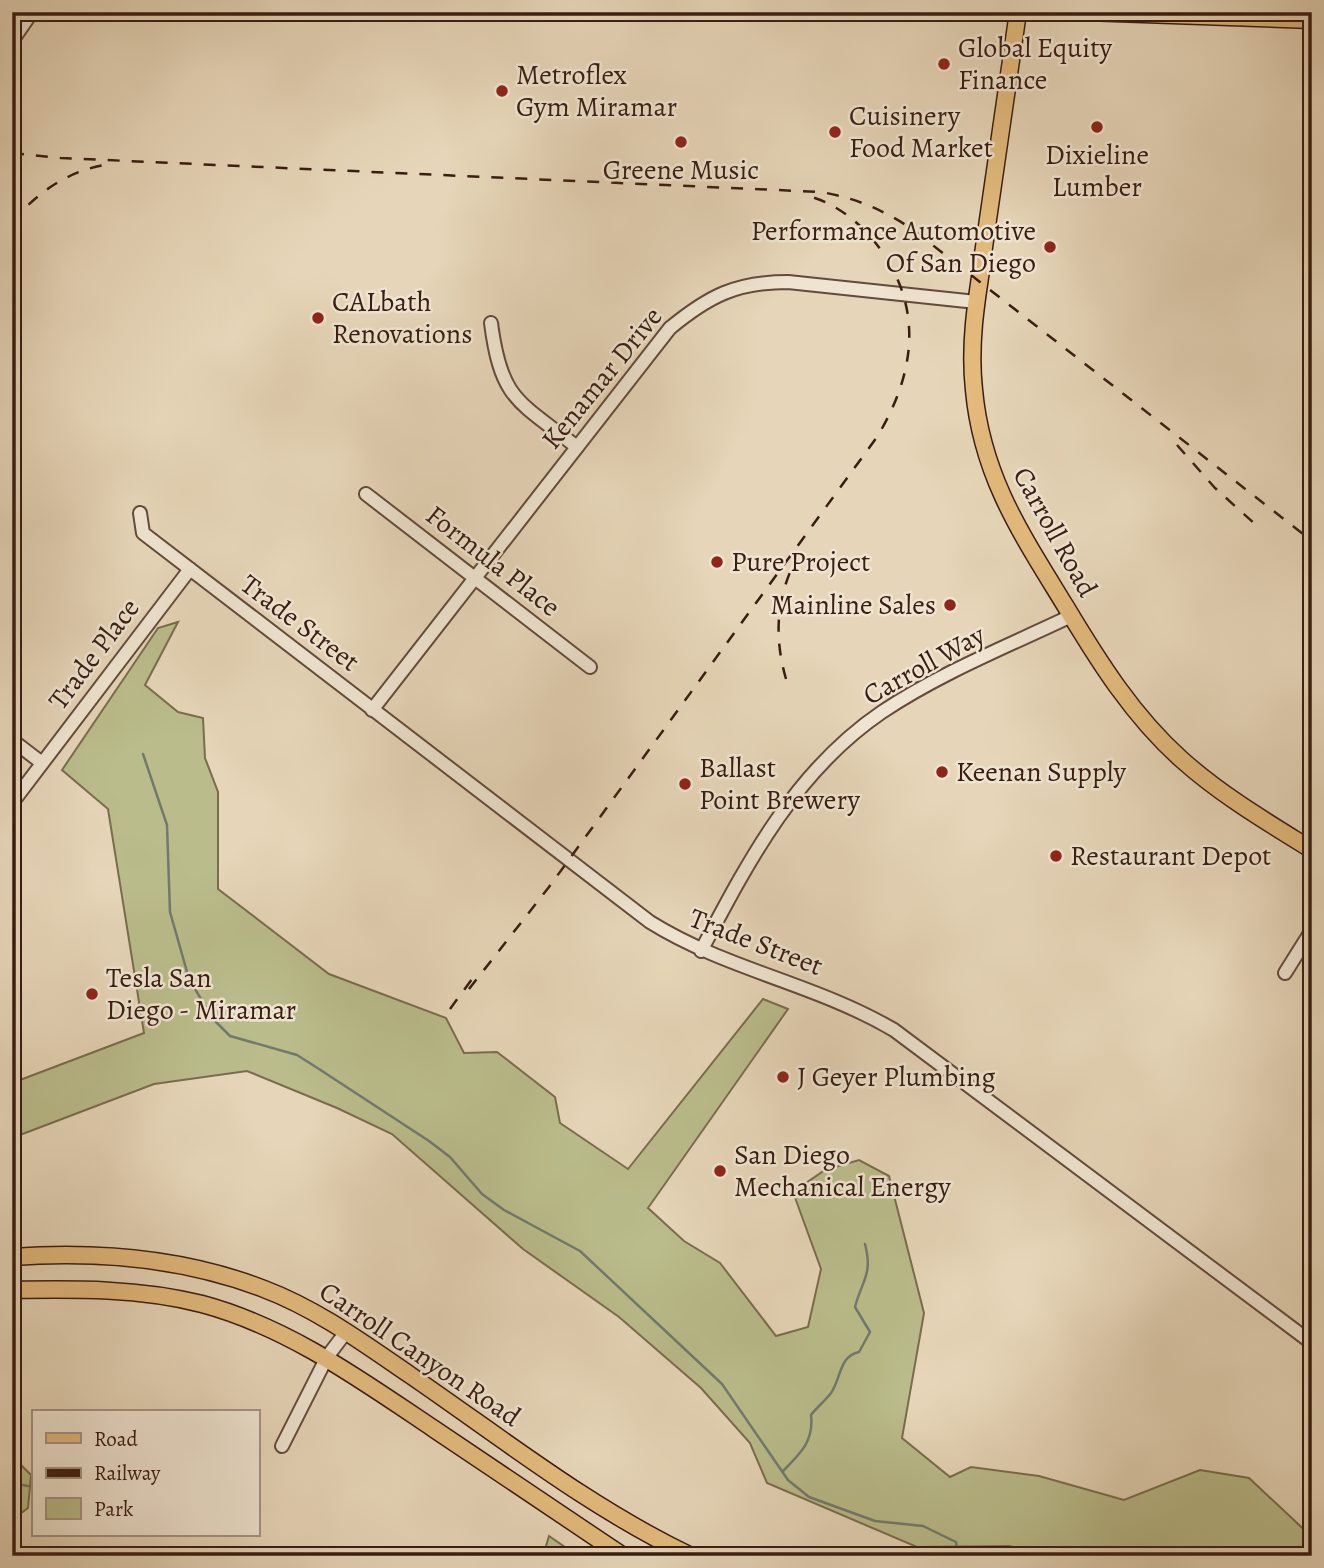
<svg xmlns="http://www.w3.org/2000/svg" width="1324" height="1568" font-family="Alegreya,serif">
	<rect width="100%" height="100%" fill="#e6d5b8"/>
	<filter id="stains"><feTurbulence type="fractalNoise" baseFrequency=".00286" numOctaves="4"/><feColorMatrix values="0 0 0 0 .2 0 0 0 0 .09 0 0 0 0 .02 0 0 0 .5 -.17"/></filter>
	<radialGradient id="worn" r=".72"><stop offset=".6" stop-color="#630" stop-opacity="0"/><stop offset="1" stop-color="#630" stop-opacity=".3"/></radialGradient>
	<g fill="#babc8b" stroke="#7a6c4e" stroke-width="2">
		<path d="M178,622l-33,63 33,27 25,6 2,40 13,34v97l111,85 117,44 18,35 33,-1 58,45 5,26 68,46 135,-170 25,10 -140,199 36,33 36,22 56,73 32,-9 13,-58 -28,-77 32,-22 34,-10 30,16 35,137 -22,125 48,39 21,-10 68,9 85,24 76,-30 49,8 63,59v19h-94l-10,-4 -13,4h-146l-40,-10 -92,1 -150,-64 -17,-40 -49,-55 -82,-71 -96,-68 -131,-115 -55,-26 -90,-37 -93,13 -142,54v-55l132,-50 -36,-224 -46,-39 96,-142z"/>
		<path d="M12,1463l8,1 11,11 -3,33 -16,12z"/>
		<path d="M549,1536l29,20h-35z"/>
	</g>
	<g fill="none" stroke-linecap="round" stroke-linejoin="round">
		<g stroke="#717a70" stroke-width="2.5">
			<path d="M143,754l24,71 3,87 8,28 11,39 24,40 17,17 67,19 22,14 110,72 21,16 32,37 22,16 76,41 142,133 66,96 21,17 66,24 48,5 33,16 2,14"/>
			<path d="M783,1471c18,-18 31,-30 28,-56 6,-8 14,-14 20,-22 10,-14 8,-37 28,-41l11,-20 -15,-25c7,-27 18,-32 10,-63"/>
			<path d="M12,1483l16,3"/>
		</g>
		<g stroke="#644a3c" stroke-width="16">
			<g id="minor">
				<path d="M12,41l20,-29"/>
				<path d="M491,323c10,77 27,78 86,124"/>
				<path d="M366,494l224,173"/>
				<path d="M140,513l3,20 507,389c77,48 166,62 244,108l418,313"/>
				<path d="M372,710l298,-382c39,-32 66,-46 118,-46l188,20"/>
				<path d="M12,740l30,23"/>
				<path d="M12,803l178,-234"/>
				<path d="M701,951c47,-89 94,-180 181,-239 58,-39 126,-66 189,-96"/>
				<path d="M1285,973l27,-43"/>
				<path d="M282,1446l45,-89 19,-25"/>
			</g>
		</g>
		<g stroke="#391c12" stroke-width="19">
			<g id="major">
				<path d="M1086,12l226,8"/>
				<path d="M983,254l35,-242"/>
				<path d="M983,258c-7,44 -14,87 -9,132 8,87 48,145 92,217 33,55 67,109 115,152 40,36 86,63 131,91"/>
				<path d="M12,1257c85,-6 172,1 252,32 53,20 99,54 146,86 92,63 180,133 281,181"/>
				<path d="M12,1290c64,-1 127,-2 190,14 86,23 159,76 232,125 63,42 126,84 189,127"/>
			</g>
		</g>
		<use href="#minor" stroke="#efe4d1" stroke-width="12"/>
		<use href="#major" stroke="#e3ba7c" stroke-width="16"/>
		<g stroke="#391c12" stroke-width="2.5" stroke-dasharray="12 12" stroke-linecap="butt">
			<path d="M12,153l49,5 760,34c34,6 61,17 91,37l400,312"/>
			<path d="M12,222c25,-29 54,-50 92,-57"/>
			<path d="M1177,445l38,43 40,36"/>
			<path d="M786,679c-12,-42 -10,-80 10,-120"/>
			<path d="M469,989l80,-102 328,-450c40,-66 47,-134 -3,-196 -16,-20 -41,-39 -66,-45"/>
			<path d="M450,1009l22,-30"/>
		</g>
	</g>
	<g fill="#8f2418" stroke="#efe4d1" stroke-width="2.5">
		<circle cx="944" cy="64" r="7"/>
		<circle cx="502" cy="91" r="7"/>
		<circle cx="1097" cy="127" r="7"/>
		<circle cx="835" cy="132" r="7"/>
		<circle cx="681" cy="142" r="7"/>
		<circle cx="1050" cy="247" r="7"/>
		<circle cx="318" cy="318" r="7"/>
		<circle cx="717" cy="562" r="7"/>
		<circle cx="950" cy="605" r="7"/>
		<circle cx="942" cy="772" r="7"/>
		<circle cx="685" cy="784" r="7"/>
		<circle cx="1056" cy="856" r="7"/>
		<circle cx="92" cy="994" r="7"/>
		<circle cx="783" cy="1077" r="7"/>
		<circle cx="720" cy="1171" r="7"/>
	</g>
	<g text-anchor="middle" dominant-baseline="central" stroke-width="5" stroke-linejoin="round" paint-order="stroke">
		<g font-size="28" fill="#391c12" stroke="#efe4d1" text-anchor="start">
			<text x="958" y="48">Global Equity<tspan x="958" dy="32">Finance</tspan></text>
			<text x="516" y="75">Metroflex<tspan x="516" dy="32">Gym Miramar</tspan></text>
			<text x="849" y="116">Cuisinery<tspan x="849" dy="32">Food Market</tspan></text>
			<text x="1097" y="155" text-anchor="middle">Dixieline<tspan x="1097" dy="32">Lumber</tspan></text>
			<text x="681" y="170" text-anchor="middle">Greene Music</text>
			<text x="1036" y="231" text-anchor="end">Performance Automotive<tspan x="1036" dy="32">Of San Diego</tspan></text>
			<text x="332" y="302">CALbath<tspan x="332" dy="32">Renovations</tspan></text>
			<text x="731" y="562">Pure Project</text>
			<text x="936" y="605" text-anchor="end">Mainline Sales</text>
			<text x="699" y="768">Ballast<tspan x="699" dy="32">Point Brewery</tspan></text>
			<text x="956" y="772">Keenan Supply</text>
			<text x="1070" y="856">Restaurant Depot</text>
			<text x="106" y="978">Tesla San<tspan x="106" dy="32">Diego - Miramar</tspan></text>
			<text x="797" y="1077">J Geyer Plumbing</text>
			<text x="734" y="1155">San Diego<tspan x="734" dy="32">Mechanical Energy</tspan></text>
		</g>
		<g font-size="28" fill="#391c12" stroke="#efe4d1">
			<text transform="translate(602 378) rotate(-51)">Kenamar Drive</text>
			<text transform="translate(1055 532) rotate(61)">Carroll Road</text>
			<text transform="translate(493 561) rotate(38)">Formula Place</text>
			<text transform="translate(300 623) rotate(37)">Trade Street</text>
			<text transform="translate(94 654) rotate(-53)">Trade Place</text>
			<text transform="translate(924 665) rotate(-29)">Carroll Way</text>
			<text transform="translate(756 942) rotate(21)">Trade Street</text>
			<text transform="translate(420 1354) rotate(34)">Carroll Canyon Road</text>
		</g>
	</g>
	<rect width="1324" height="1568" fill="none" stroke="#e6d5b8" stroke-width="42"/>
	<rect x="14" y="14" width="1296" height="1540" fill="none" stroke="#391c12" stroke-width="3.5"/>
	<rect x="21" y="21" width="1282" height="1526" fill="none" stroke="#391c12" stroke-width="2"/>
	<rect x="32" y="1410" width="228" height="126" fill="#efe4d1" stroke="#a69485" stroke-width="2"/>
	<rect x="46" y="1433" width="35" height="10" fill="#e3ba7c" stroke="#a69485" stroke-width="2"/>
	<text x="94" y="1446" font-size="21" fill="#391c12">Road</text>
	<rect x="46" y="1468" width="35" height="10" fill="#391c12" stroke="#a69485" stroke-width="2"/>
	<text x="94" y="1480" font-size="21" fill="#391c12">Railway</text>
	<rect x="46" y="1498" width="35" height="21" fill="#babc8b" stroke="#a69485" stroke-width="2"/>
	<text x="94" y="1516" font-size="21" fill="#391c12">Park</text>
	<rect width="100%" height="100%" filter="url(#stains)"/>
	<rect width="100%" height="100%" fill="url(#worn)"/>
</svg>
